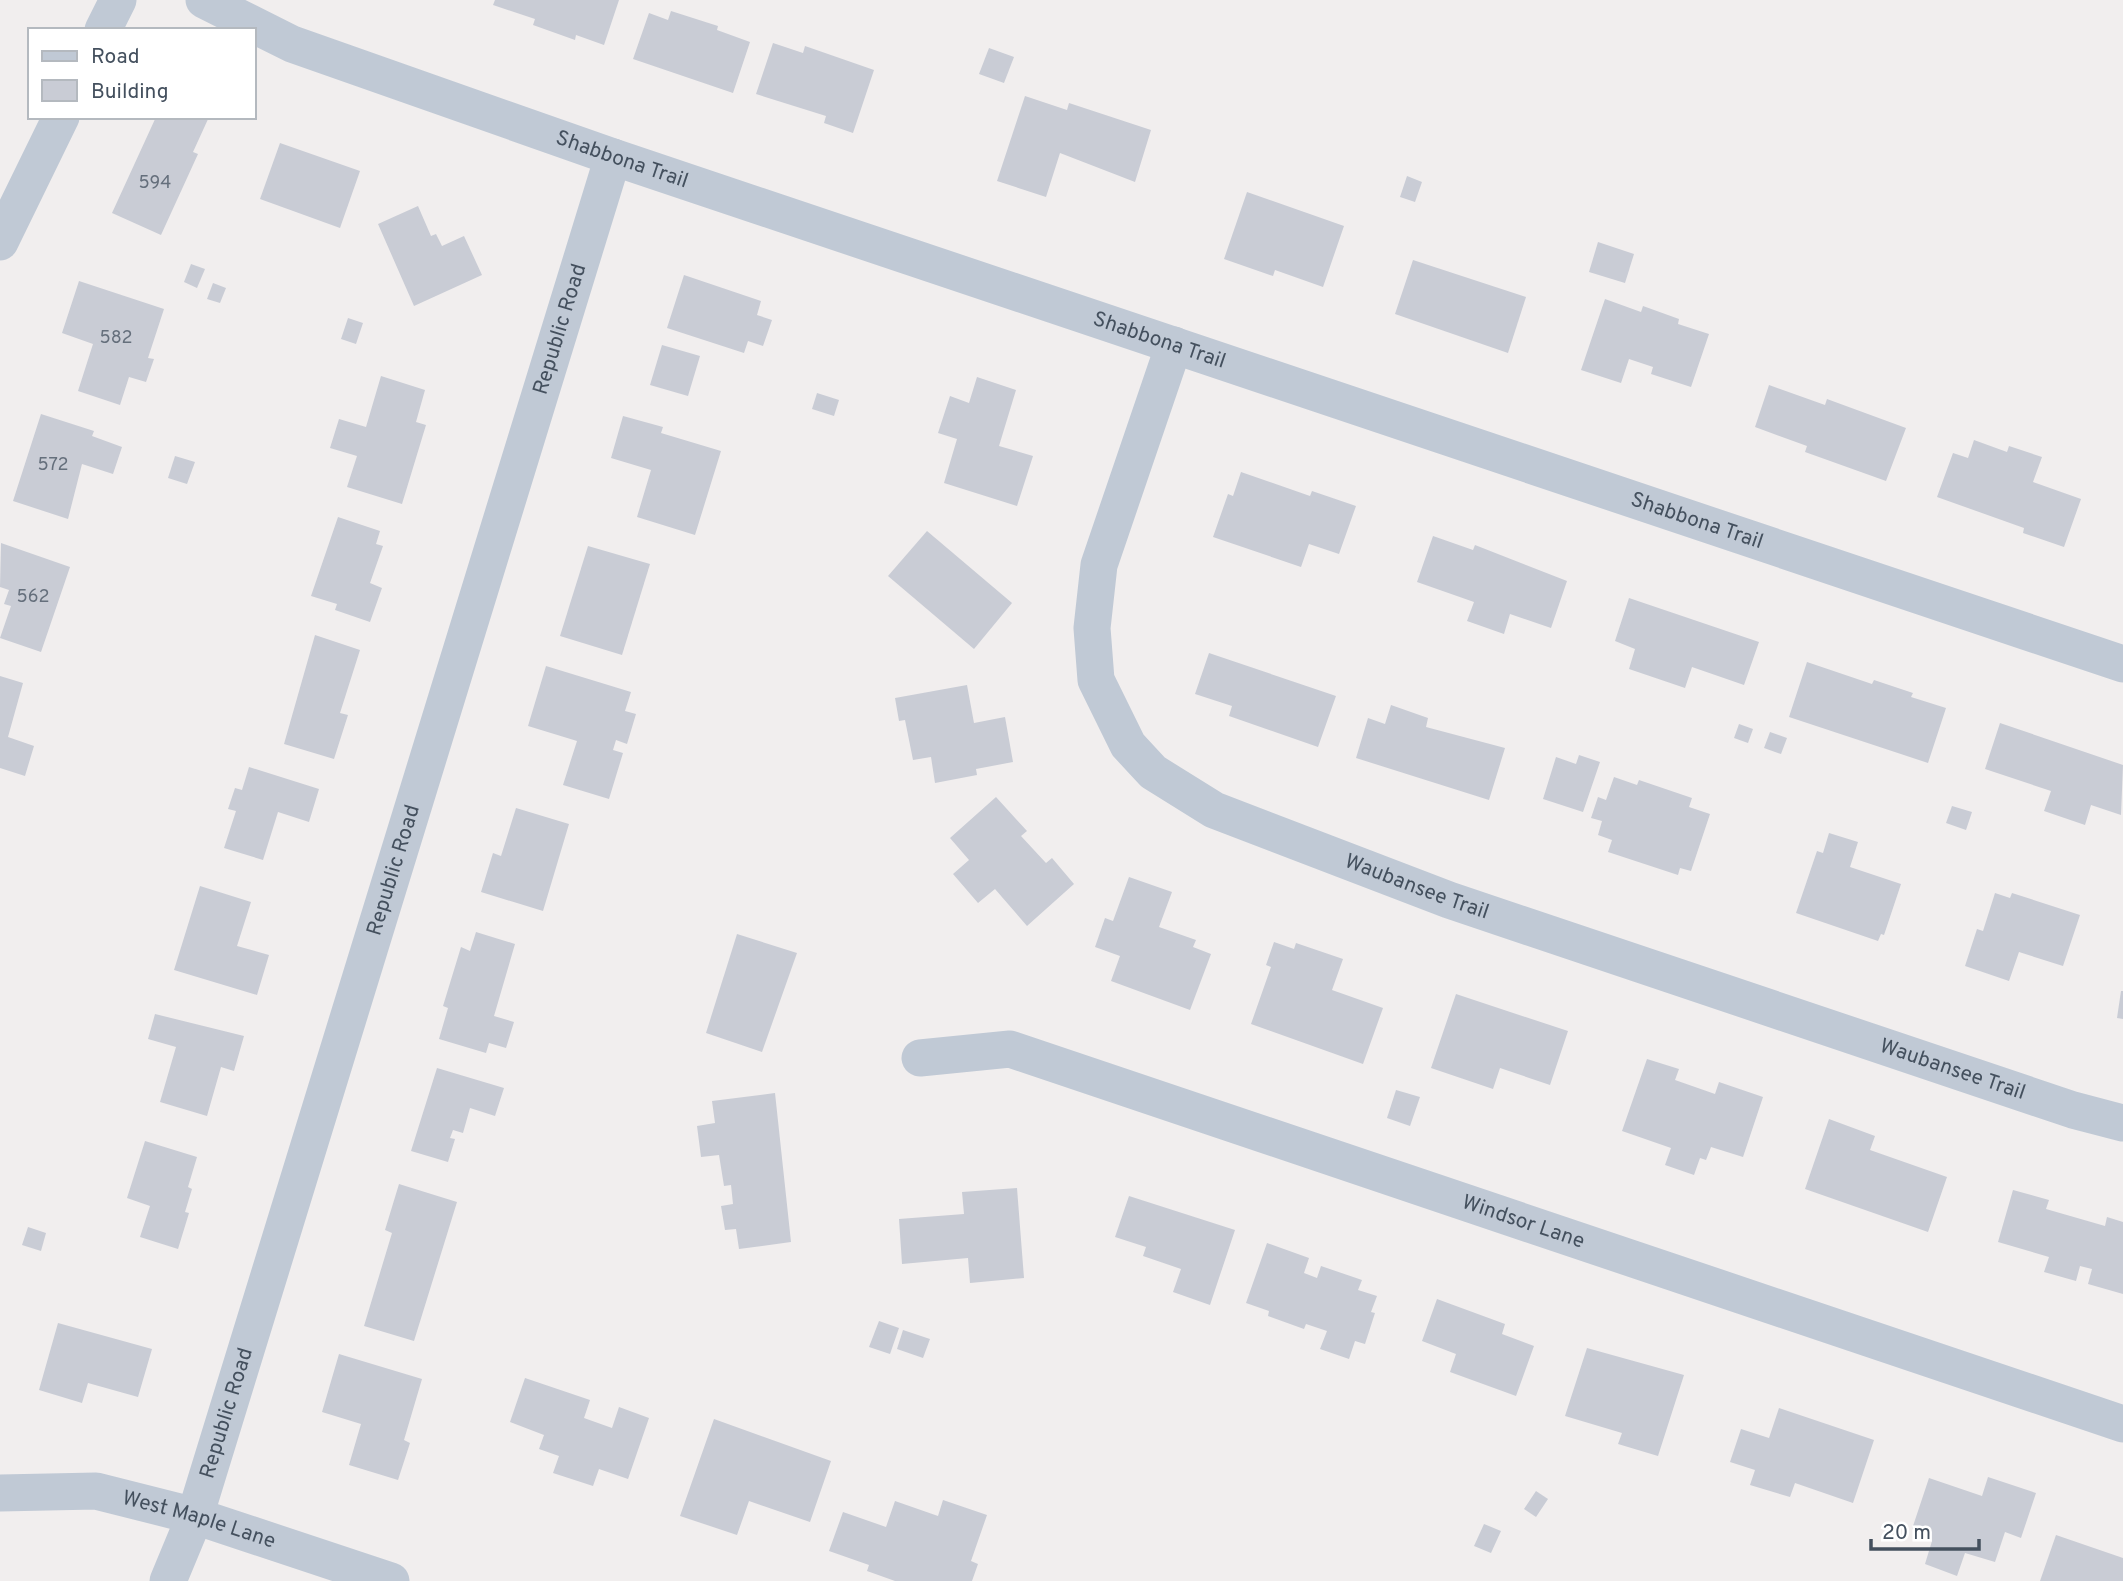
<svg xmlns="http://www.w3.org/2000/svg" width="2123" height="1581" font-family="Overpass,sans-serif">
	<rect width="100%" height="100%" fill="#f1eeee"/>
	<g fill="#c9ccd5">
		<path d="M495,0h124l-15,45 -28,-10 -1,5 -42,-15 2,-6 -42,-14z"/>
		<path d="M671,11l47,15 -1,4 33,12 -17,51 -100,-34 16,-46 19,7z"/>
		<path d="M773,43l30,10 2,-7 69,24 -21,63 -29,-10 2,-7 -70,-22z"/>
		<path d="M989,48l25,9 -10,26 -25,-9z"/>
		<path d="M1025,96l42,14 2,-7 82,27 -16,52 -75,-29 -14,44 -49,-16z"/>
		<path d="M156,117h53l-16,35 5,2 -37,81 -49,-22z"/>
		<path d="M280,143l80,28 -20,57 -80,-29z"/>
		<path d="M1407,176l15,6 -7,20 -15,-5z"/>
		<path d="M1247,192l97,34 -21,61 -48,-17 -2,6 -49,-17z"/>
		<path d="M418,206l13,30 5,-2 6,12 22,-10 18,39 -68,31 -36,-82z"/>
		<path d="M1598,242l36,12 -9,29 -36,-11z"/>
		<path d="M1413,260l113,37 -18,56 -113,-39z"/>
		<path d="M191,264l14,5 -8,19 -13,-6z"/>
		<path d="M684,275l77,26 -4,14 15,5 -9,26 -15,-5 -4,12 -77,-25z"/>
		<path d="M79,281l85,28 -16,49 6,1 -8,23 -17,-5 -9,28 -42,-14 15,-47 -31,-11z"/>
		<path d="M213,283l13,5 -6,15 -13,-4z"/>
		<path d="M1605,299l36,13 2,-6 36,13 -1,5 31,10 -18,53 -40,-13 2,-7 -24,-8 -8,24 -40,-13z"/>
		<path d="M348,318l15,5 -7,21 -15,-5z"/>
		<path d="M662,345l38,11 -12,40 -38,-11z"/>
		<path d="M381,376l44,14 -9,32 10,3 -24,79 -55,-17 10,-31 -27,-8 9,-29 27,8z"/>
		<path d="M977,377l39,13 -17,56 34,10 -16,50 -73,-23 13,-44 -19,-6 12,-37 19,7z"/>
		<path d="M1769,385l56,20 2,-6 79,29 -20,53 -81,-29 2,-6 -52,-19z"/>
		<path d="M817,393l22,7 -5,16 -22,-7z"/>
		<path d="M41,414l53,17 -2,5 30,11 -9,27 -31,-10 -14,55 -55,-18z"/>
		<path d="M623,416l40,11 -2,6 60,18 -26,84 -58,-18 14,-47 -40,-12z"/>
		<path d="M1974,440l33,12 2,-6 33,11 -9,25 48,17 -17,48 -41,-14 1,-5 -87,-31 16,-44 15,5z"/>
		<path d="M175,456l20,6 -8,22 -19,-6z"/>
		<path d="M1241,472l69,24 2,-5 44,15 -17,48 -30,-10 -8,23 -88,-30 15,-43 5,2z"/>
		<path d="M338,517l42,14 -4,13 7,2 -13,37 12,5 -12,34 -35,-12 2,-6 -26,-8z"/>
		<path d="M927,531l85,72 -38,46 -86,-73z"/>
		<path d="M1433,536l40,14 2,-5 92,36 -16,47 -41,-14 -6,20 -37,-13 7,-19 -57,-20z"/>
		<path d="M1,543l69,24 -29,85 -41,-14 11,-32 -7,-2 5,-14 -9,-3z"/>
		<path d="M588,546l62,18 -28,91 -62,-19z"/>
		<path d="M1629,598l130,44 -15,43 -52,-18 -7,21 -56,-19 6,-20 -20,-8z"/>
		<path d="M315,635l45,15 -20,63 8,2 -14,44 -50,-15z"/>
		<path d="M1209,653l127,43 -18,51 -89,-31 3,-10 -37,-12z"/>
		<path d="M1807,662l65,22 2,-4 39,13 -2,4 35,11 -18,55 -139,-46z"/>
		<path d="M546,666l85,26 -6,19 11,3 -9,30 -11,-4 -3,10 10,3 -14,46 -46,-14 14,-44 -49,-15z"/>
		<path d="M0,676l23,7 -15,54 26,9 -9,30 -25,-8z"/>
		<path d="M967,685l7,38 31,-6 8,45 -37,7 1,6 -42,8 -4,-26 -18,3 -8,-40 -6,1 -4,-23z"/>
		<path d="M1391,705l37,13 -2,9 79,21 -16,52 -133,-42 12,-40 17,6z"/>
		<path d="M2000,723l123,42 -2,50 -30,-10 -6,20 -41,-14 7,-20 -66,-22z"/>
		<path d="M1739,724l14,5 -5,14 -14,-5z"/>
		<path d="M1770,732l17,6 -6,16 -17,-6z"/>
		<path d="M1579,755l21,7 -17,50 -40,-13 13,-42 20,7z"/>
		<path d="M249,767l70,22 -10,33 -31,-10 -15,48 -39,-12 12,-37 -8,-2 7,-21 7,2z"/>
		<path d="M1614,777l23,8 2,-5 53,18 -3,9 21,7 -19,57 -11,-3 -2,7 -70,-23 4,-12 -14,-5 4,-14 -11,-3 7,-21 8,3z"/>
		<path d="M996,797l31,34 -6,5 25,27 6,-5 22,26 -47,42 -32,-37 -17,14 -25,-29 16,-14 -19,-22z"/>
		<path d="M1952,806l20,6 -6,18 -20,-7z"/>
		<path d="M516,808l53,16 -26,87 -62,-19 12,-39 8,3z"/>
		<path d="M1829,833l29,9 -8,25 51,17 -17,51 -3,-1 -3,7 -82,-28 21,-62 6,2z"/>
		<path d="M1129,877l43,15 -13,35 37,13 -3,7 18,7 -21,56 -79,-29 9,-25 -25,-9 10,-29 8,3z"/>
		<path d="M200,886l51,16 -14,44 32,9 -12,40 -83,-25z"/>
		<path d="M1995,893l15,5 2,-5 68,22 -17,51 -44,-14 -10,29 -44,-15 12,-37 6,2z"/>
		<path d="M476,932l39,12 -21,72 20,6 -8,26 -17,-5 -3,10 -47,-14 9,-31 -5,-2 18,-59 9,4z"/>
		<path d="M737,934l60,19 -35,99 -56,-19z"/>
		<path d="M1274,942l20,7 2,-6 47,16 -11,31 51,18 -20,56 -112,-40 20,-57 -5,-2z"/>
		<path d="M2121,991h2v28l-6,-1z"/>
		<path d="M1456,994l112,37 -18,54 -50,-17 -7,21 -62,-21z"/>
		<path d="M155,1014l89,22 -10,35 -13,-4 -14,49 -47,-14 16,-55 -28,-8z"/>
		<path d="M1647,1059l32,10 -4,11 40,14 4,-12 44,15 -20,60 -32,-10 -5,13 -6,-2 -6,17 -29,-10 6,-17 -49,-17z"/>
		<path d="M437,1068l67,20 -9,28 -25,-8 -7,25 -10,-3 -3,8 5,1 -7,23 -37,-11z"/>
		<path d="M1396,1090l24,7 -10,29 -23,-8z"/>
		<path d="M775,1093l16,149 -52,7 -3,-20 -11,1 -4,-24 12,-2 -2,-19 -7,1 -5,-31 -18,2 -4,-31 18,-3 -3,-22z"/>
		<path d="M1829,1119l46,17 -5,14 77,27 -19,55 -123,-43z"/>
		<path d="M145,1141l52,16 -9,30 4,2 -7,23 4,1 -11,36 -38,-12 10,-31 -23,-8z"/>
		<path d="M399,1184l58,18 -43,139 -50,-15 28,-93 -7,-3z"/>
		<path d="M1017,1188l7,90 -54,5 -2,-25 -66,6 -3,-45 65,-5 -2,-22z"/>
		<path d="M2013,1190l36,10 -3,9 59,17 2,-9 16,5v72l-35,-10 4,-15 -12,-3 -4,15 -32,-9 5,-15 -51,-15z"/>
		<path d="M1129,1196l106,34 -25,75 -37,-13 8,-23 -38,-13 3,-9 -31,-10z"/>
		<path d="M28,1227l18,6 -5,18 -19,-6z"/>
		<path d="M1267,1243l42,15 -5,15 13,5 4,-12 41,14 -4,10 19,6 -6,16 4,1 -10,31 -10,-3 -6,18 -29,-10 7,-18 -21,-7 -2,5 -36,-13 1,-5 -23,-8z"/>
		<path d="M1437,1299l68,25 -3,10 32,12 -18,50 -66,-24 6,-18 -34,-13z"/>
		<path d="M879,1321l20,7 -9,26 -21,-7z"/>
		<path d="M58,1323l94,26 -14,48 -50,-14 -6,20 -43,-13z"/>
		<path d="M903,1330l27,9 -7,19 -26,-9z"/>
		<path d="M1587,1348l97,27 -26,81 -40,-12 4,-11 -57,-17z"/>
		<path d="M339,1354l83,25 -18,61 6,3 -12,37 -49,-15 12,-41 -39,-12z"/>
		<path d="M525,1378l65,22 -6,18 28,10 7,-21 30,11 -21,61 -29,-10 -6,17 -40,-13 6,-17 -20,-7 5,-14 -34,-13z"/>
		<path d="M1779,1408l95,32 -21,63 -58,-20 -5,14 -40,-12 5,-15 -25,-8 11,-33 28,9z"/>
		<path d="M714,1419l117,42 -21,61 -61,-21 -12,34 -57,-19z"/>
		<path d="M1988,1477l48,16 -15,45 -16,-6 -10,30 -30,-9 -8,23 -32,-12 7,-23 -18,-6 2,-4 -4,-2 17,-51 53,18z"/>
		<path d="M1536,1491l12,8 -12,18 -12,-8z"/>
		<path d="M943,1500l44,15 -16,46 7,3 -6,17h-77l-28,-10 2,-6 -40,-14 14,-39 43,15 9,-26 43,15z"/>
		<path d="M1484,1524l17,7 -10,22 -17,-7z"/>
		<path d="M2056,1535l67,23v23h-83z"/>
	</g>
	<g fill="none" stroke-linecap="round" stroke-linejoin="round">
		<g stroke="#c0c9d5" stroke-width="37">
			<path id="s1" d="M204,0l88,44 321,113 1510,507"/>
			<path d="M103,30l15,-30"/>
			<path d="M0,242l61,-125"/>
			<path id="s2" d="M1174,345l-75,220 -7,63 4,52 32,65 25,27 61,38 235,90 624,210 50,13"/>
			<path id="s3" d="M920,1058l90,-9 1113,375"/>
			<path id="s4" d="M0,1493l96,-2 99,25 196,65"/>
			<path id="s5" d="M168,1581l27,-65 418,-1359"/>
		</g>
	</g>
	<g text-anchor="middle" dominant-baseline="central" stroke-width="5" stroke-linejoin="round" paint-order="stroke">
		<g font-size="18" fill="#656f7c">
			<text x="155" y="183">594</text>
			<text x="116" y="338">582</text>
			<text x="53" y="465">572</text>
			<text x="33" y="597">562</text>
		</g>
		<g font-size="21" fill="#44505e" stroke="#fff">
			<text stroke="none"><textPath href="#s1" startOffset="448">Shabbona Trail</textPath></text>
			<text stroke="none"><textPath href="#s5" startOffset="1312">Republic Road</textPath></text>
			<text stroke="none"><textPath href="#s1" startOffset="1015">Shabbona Trail</textPath></text>
			<text stroke="none"><textPath href="#s1" startOffset="1582">Shabbona Trail</textPath></text>
			<text stroke="none"><textPath href="#s5" startOffset="746">Republic Road</textPath></text>
			<text stroke="none"><textPath href="#s2" startOffset="746">Waubansee Trail</textPath></text>
			<text stroke="none"><textPath href="#s2" startOffset="1312">Waubansee Trail</textPath></text>
			<text stroke="none"><textPath href="#s3" startOffset="632">Windsor Lane</textPath></text>
			<text stroke="none"><textPath href="#s5" startOffset="178">Republic Road</textPath></text>
			<text stroke="none"><textPath href="#s4" startOffset="203">West Maple Lane</textPath></text>
		</g>
	</g>
	<rect x="28" y="28" width="228" height="91" fill="#ffffff" stroke="#b4b9bf" stroke-width="2"/>
	<rect x="42" y="51" width="35" height="10" fill="#c0c9d5" stroke="#b4b9bf" stroke-width="2"/>
	<text x="91" y="63" font-size="21" fill="#44505e">Road</text>
	<rect x="42" y="80" width="35" height="21" fill="#c9ccd5" stroke="#b4b9bf" stroke-width="2"/>
	<text x="91" y="98" font-size="21" fill="#44505e">Building</text>
	<path d="M1871 1539v10h108v-10" fill="none" stroke="#44505e" stroke-width="3.5"/>
	<text x="1882" y="1539" font-size="21" fill="#44505e" stroke="#ffffff" stroke-width="5" paint-order="stroke">20 m</text>
</svg>
